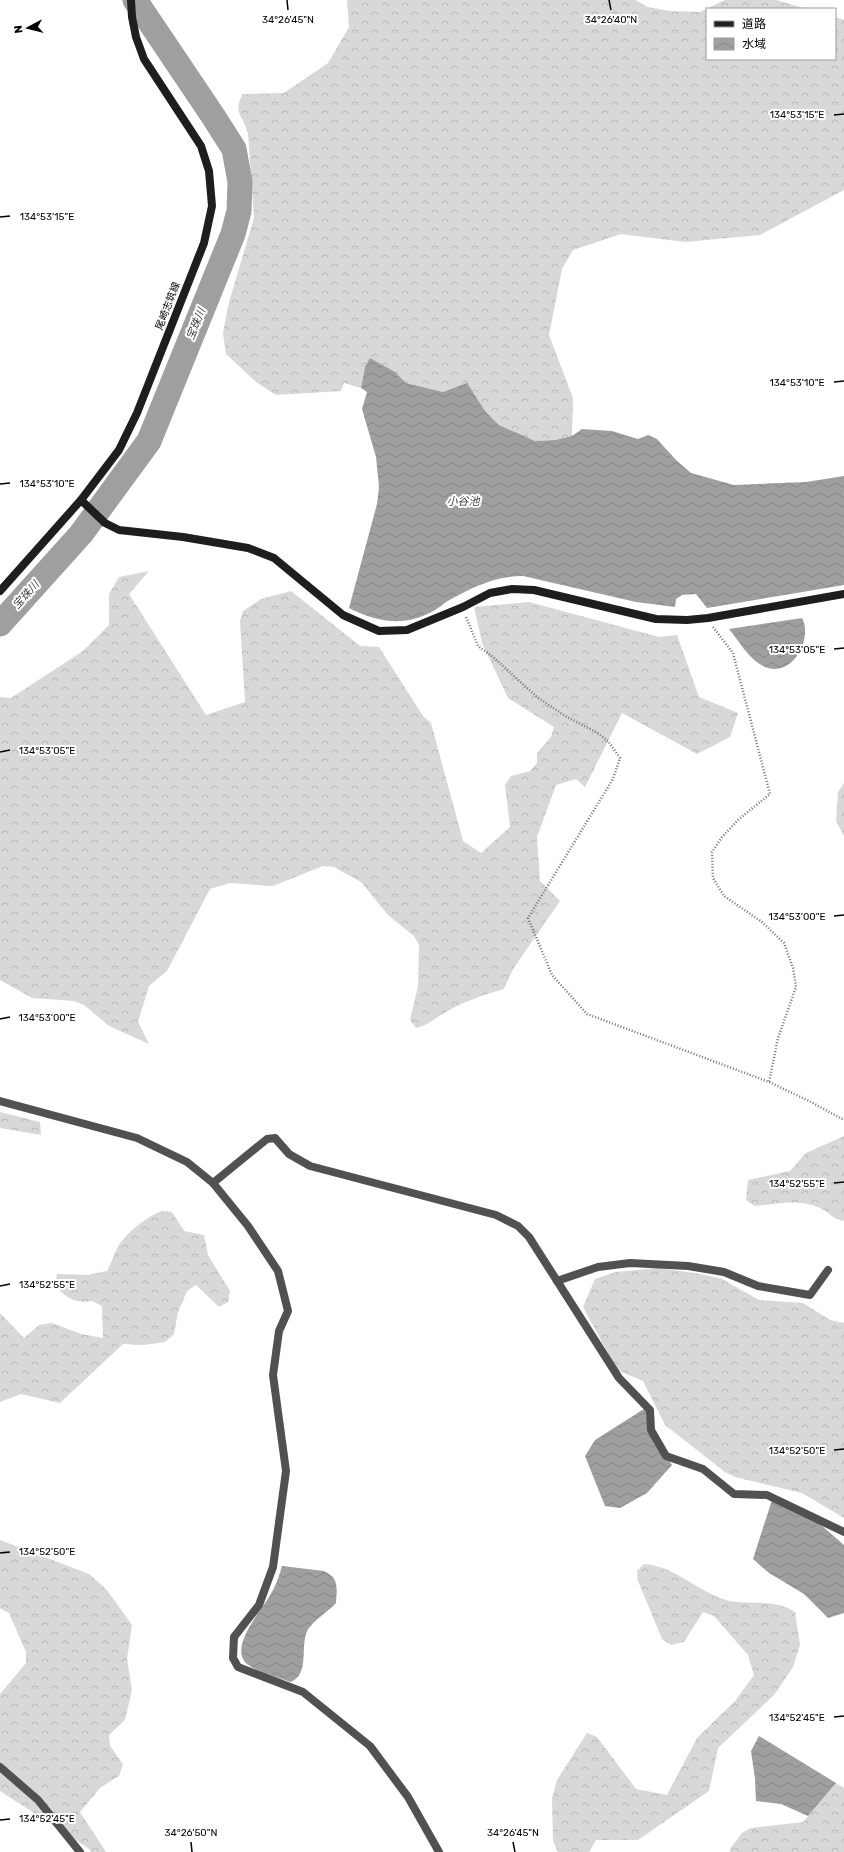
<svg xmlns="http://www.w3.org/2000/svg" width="844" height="1852" font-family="Rubik,'Noto Sans JP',sans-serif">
	<defs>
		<pattern id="forest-crowns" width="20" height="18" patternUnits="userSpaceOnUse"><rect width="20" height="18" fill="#d8d8d8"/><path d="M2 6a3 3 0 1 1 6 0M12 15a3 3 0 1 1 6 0" fill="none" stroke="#b8b8b8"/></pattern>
		<pattern id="water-waves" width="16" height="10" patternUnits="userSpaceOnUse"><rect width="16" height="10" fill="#9f9f9f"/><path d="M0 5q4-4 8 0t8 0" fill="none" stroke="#878787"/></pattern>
	</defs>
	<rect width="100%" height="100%" fill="#fff"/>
	<g fill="url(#forest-crowns)">
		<path d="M347,0h288l13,7 21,4 31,1 25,-12h51l31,9h-100v50h128v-42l9,3v170l-84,45 -75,7 -64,-8 -48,16 -11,19 -13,66 24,63 -1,38 -17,4 -20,1 -36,-16 -14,-14 -18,-27 -24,8 -37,-9 -11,-11 -30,-5 -4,21 -17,-5 -3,8 -65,4 -20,-13 -30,-28 -3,-21 6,-31 25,-84 -6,-85c-5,-18 -16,-21 -5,-39l41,-1 44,-30 21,-36z"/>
		<path d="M149,571l-20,23 77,121 39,-13 -5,-81 3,-10 18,-12 30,-8 69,55 19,1 44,69 8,7 32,118 18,12 29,-26 -5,-42 6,-9 19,-5 7,-8v-10l14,-16 3,-10 -46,-29 -26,-55 -8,-36 55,-5 130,35 18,-2 22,62 39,16 -8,24 -33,17 -75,-41 -37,74 -9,-8 -20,6 -19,52 3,44 20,20 -47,68 -9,20c-21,6 -39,12 -58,23 -11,6 -17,13 -30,16l-6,-8 8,-34 1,-41 -5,-9 -26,-21 -27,-33 -27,-15 -11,-1 -50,20 -43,-3 -20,6 -43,82 -18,15 -11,36 11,22 -40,-18 -25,-21 -10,-4 -42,-3 -32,-18v-283l11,1 72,-47 26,-26v-31l10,-17z"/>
		<path d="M844,783v53l-8,-15 2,-29z"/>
		<path d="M0,1112l40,10 1,13 -41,-7z"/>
		<path d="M844,1136v85c-10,-1 -15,-9 -24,-13 -21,-10 -43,-4 -65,-2l-9,-6 2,-20 42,-9 16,-18z"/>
		<path d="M162,1211l10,1 12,19 20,4 4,20 22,36 -2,11 -9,5 -23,-22 -9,6 -9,21 -4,22 -9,8 -21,3 -21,-1 -63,59 -39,-9 -21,8v-89l24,25 15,-13 13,-2 29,11 22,4 -1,-32 -10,-5c-17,3 -26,-3 -37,-16l2,-11 30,1 20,-4c5,-9 8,-21 14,-29 10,-13 26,-25 41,-31z"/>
		<path d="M658,1268l43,6 21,5 37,21 44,3 27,17 14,3v195l-42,-25 -67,-16 -10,-5 -60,-47 -22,-44 -26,-11 -34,-63 12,-28 21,-7z"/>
		<path d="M0,1540l89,34 17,15 26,36 -5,34 5,31 -7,30 -16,15 1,11 13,18 -4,12 -18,11 -21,25 26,40h-15l-3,-4 -88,-57v-97l26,-31v-11l-17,-39 -9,-5z"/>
		<path d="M644,1564c30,2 52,26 79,35 23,8 51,-2 72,13l5,33 -7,22 -19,28 -56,53 -9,43 -71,49h-42l-7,12h-31l-5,-11 -1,-42 5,-19 30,-47 10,4 39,52 31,6 30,-57 38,-37 19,-26 -6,-20 -34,-39 -11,-4 -19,30 -13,3 -9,-6 -24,-58 -1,-10z"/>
		<path d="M836,1783l8,5v64h-114v-3l12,-16 9,-5 52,-6z"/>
	</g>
	<g fill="url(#water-waves)">
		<path d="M370,358l25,14 11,11 37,9 24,-9 18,28 14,14 36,16 20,-1 17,-4 10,-7 30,2 26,8 10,-4 9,4 19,21 15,13 43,12 72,-3 38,-6v109l-137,23 -11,-14 -14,1 -6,4 -1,8 -39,-5 -113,-26c-29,0 -52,12 -77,26 -6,5 -13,10 -21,13 -25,12 -53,5 -76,-7l28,-104 2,-17 -3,-30 -14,-48 5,-17 -6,-4 4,-21z"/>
		<path d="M802,618c11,20 -9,60 -37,49 -16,-7 -26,-26 -36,-38z"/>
		<path d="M647,1407l3,23 22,35 -25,28 -27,15 -15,-2 -20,-50 10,-16z"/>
		<path d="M772,1500l49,25 23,20v68l-16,5 -24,-24 -35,-21 -16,-14z"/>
		<path d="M282,1566l42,5c15,7 13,16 12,32 -7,8 -27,20 -30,31 -5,15 3,42 -16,48 -12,-5 -37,-11 -45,-20 -14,-17 15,-50 24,-65 6,-9 10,-20 13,-31z"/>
		<path d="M759,1736l77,47 -28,33 -27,-12 -25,-3 -1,-22 -4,-28z"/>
	</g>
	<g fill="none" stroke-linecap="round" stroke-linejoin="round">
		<path stroke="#9f9f9f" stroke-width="25" d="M0,624l81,-90 68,-93 84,-207 6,-23 1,-29 -6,-33 -21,-33 -78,-116"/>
		<g stroke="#737373" stroke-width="2.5" stroke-dasharray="1 2" stroke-linecap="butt">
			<path d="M466,617l12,29 15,11 44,40 28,19 31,16 12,9 12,17 -7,21 -85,139 24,57 35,39 182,68 40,19 35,19"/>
			<path d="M713,627l20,26 37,141 -31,25 -17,18 -10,15 1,26 11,18 38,26 22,21 9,25 3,19 -18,51 -9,44"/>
		</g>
		<g stroke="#515151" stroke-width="8">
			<path d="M0,1101l137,37 50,24 26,21 35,43 30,45 10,40 -9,20 -6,44 13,96 -13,96 -14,38 -25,32 -1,21 5,9 65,25 67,54 38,51 31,55"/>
			<path d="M213,1183l54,-44 8,-1 14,16 21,12 186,49 22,11 11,11 90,141 31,32 1,20 15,26 37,13 31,25 33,1 77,37"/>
			<path d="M557,1281l41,-14 32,-4 58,3 36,6 34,14 52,9 18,-25"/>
			<path d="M0,1767l38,33 42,52"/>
		</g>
		<g stroke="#1e1e1e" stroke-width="8">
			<path d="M81,500l24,23 14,7 64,7 65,11 26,10 69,57 36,16 28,-1 56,-23 27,-14 22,-4 22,1 122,29 31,1 21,-2 136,-24"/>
			<path d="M0,591l81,-91 38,-50 18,-37 67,-170 8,-37 -3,-35 -8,-25 -57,-87 -8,-22 -4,-20 -1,-17"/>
		</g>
	</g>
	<path fill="none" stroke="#000" stroke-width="1.5" d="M287,0l1,10M609,0l2,10M834,115l10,-1M0,217l10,-1M834,382l10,-1M0,484l10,-1M834,649l10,-1M0,752l10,-2M834,916l10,-1M0,1019l10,-2M834,1183l10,-1M0,1286l10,-2M834,1450l10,-1M0,1553l10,-1M834,1717l10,-1M0,1820l10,-1M191,1842l1,10M513,1842l2,10"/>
	<g text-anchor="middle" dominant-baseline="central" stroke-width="4" stroke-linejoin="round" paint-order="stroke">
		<g font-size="10" fill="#000" stroke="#fff">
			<text transform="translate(168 306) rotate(-69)">尾崎志筑線</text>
		</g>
		<g font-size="11" font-style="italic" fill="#404040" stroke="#fff">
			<text transform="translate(196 324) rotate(-68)">宝珠川</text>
			<text x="463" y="501">小谷池</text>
			<text transform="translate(26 595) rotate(-48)">宝珠川</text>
		</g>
	</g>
	<g font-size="10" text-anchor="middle" fill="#000" stroke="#fff" stroke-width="4" stroke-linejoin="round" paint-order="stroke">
		<text x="288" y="23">34°26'45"N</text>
		<text x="611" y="23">34°26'40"N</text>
		<text x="797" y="118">134°53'15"E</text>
		<text x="47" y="220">134°53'15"E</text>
		<text x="797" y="386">134°53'10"E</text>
		<text x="47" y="487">134°53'10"E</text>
		<text x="797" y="653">134°53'05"E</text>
		<text x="47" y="754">134°53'05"E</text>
		<text x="797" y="920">134°53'00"E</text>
		<text x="47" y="1021">134°53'00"E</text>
		<text x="797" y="1187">134°52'55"E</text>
		<text x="47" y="1288">134°52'55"E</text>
		<text x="797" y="1454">134°52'50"E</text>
		<text x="47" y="1555">134°52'50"E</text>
		<text x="797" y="1721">134°52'45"E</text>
		<text x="47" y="1822">134°52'45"E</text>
		<text x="191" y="1836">34°26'50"N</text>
		<text x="513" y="1836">34°26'45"N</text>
	</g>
	<rect x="706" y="8" width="130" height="52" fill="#ffffff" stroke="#999999"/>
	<rect x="714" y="21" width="20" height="6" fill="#1e1e1e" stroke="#999999"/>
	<text x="742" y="28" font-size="12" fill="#000000">道路</text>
	<rect x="714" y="38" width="20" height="12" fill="url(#water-waves)" stroke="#999999"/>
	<text x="742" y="48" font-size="12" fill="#000000">水域</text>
	<g transform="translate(28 28) rotate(263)" stroke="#ffffff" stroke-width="3" paint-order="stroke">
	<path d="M0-3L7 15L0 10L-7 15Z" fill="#000000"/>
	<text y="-6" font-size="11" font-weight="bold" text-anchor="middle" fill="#000000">N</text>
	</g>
</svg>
